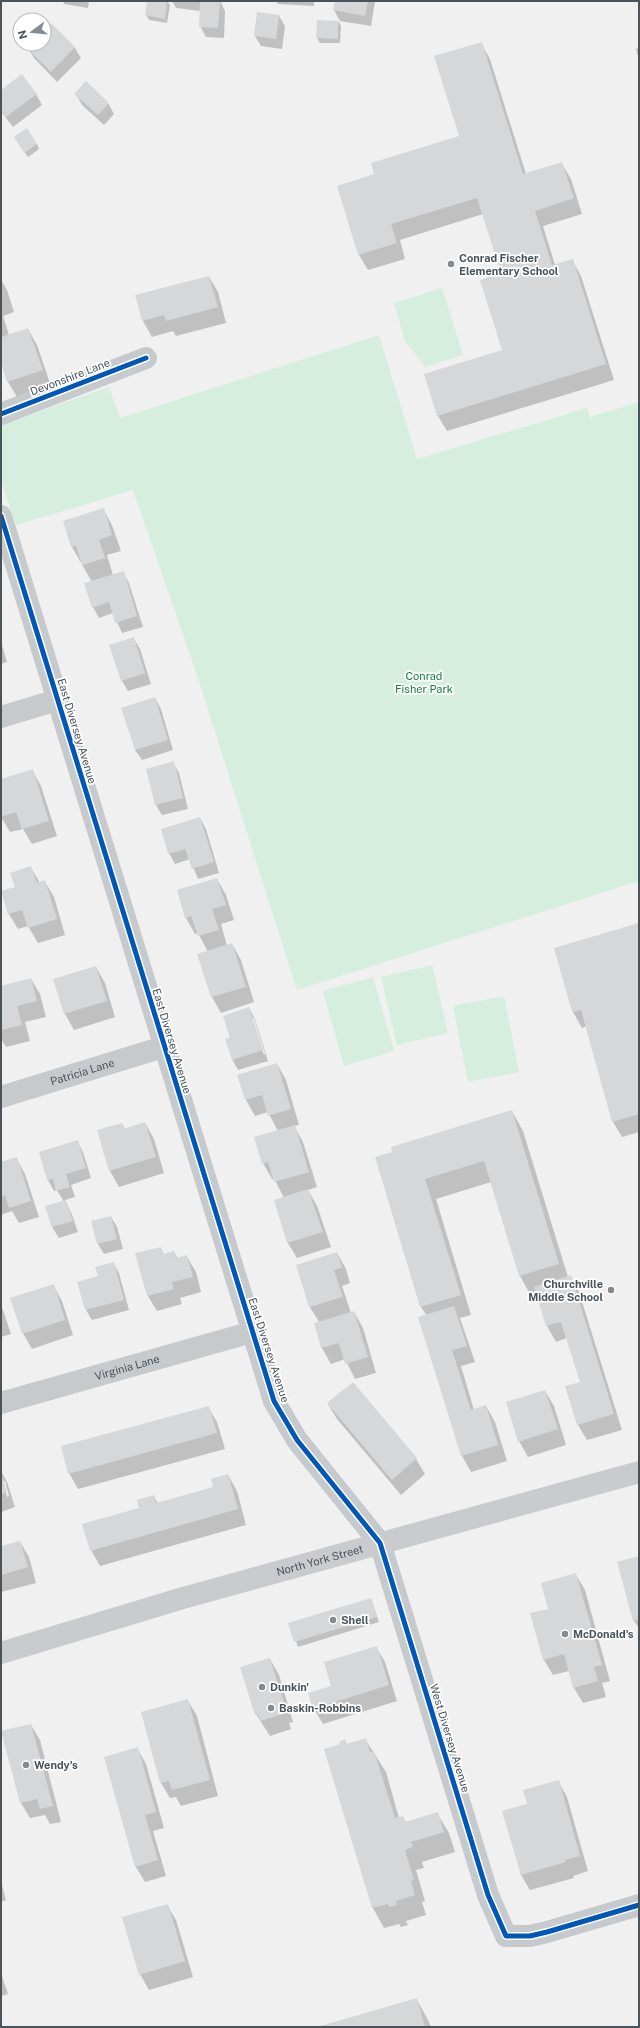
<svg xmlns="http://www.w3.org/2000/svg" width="640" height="2028" font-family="'Public Sans',sans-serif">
	<rect width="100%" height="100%" fill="#f0f0f0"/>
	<g fill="#d5eedd">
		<path d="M442,288l21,67 -38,12 -20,-26 -11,-38z"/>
		<path d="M379,335l38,124 170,-51 3,9 49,-15v479l-342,109 -100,-315 -64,-185 -117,35 -15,-44v-56l108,-38 11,31z"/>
		<path d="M432,965l16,68 -51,12 -16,-68z"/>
		<path d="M373,977l21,74 -50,15 -21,-75z"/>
		<path d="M504,996l15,76 -51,10 -15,-76z"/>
	</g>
	<g fill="#0003" fill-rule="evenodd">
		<path d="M63,1h26l-1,7 -24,-4z"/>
		<path d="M148,1h19l3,4 -3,18 -18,-3 -3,-5z"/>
		<path d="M172,1h48l5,10 -1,27 -18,-1 -6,-11 1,-15 -25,-3z"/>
		<path d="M276,1h38v5l-36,-2z"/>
		<path d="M336,1h39l-4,25 -31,-5 -6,-11z"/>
		<path d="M279,16l6,10 -3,23 -21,-3 -6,-10z"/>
		<path d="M338,21l3,5 -1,17h-20l-3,-5z"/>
		<path d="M51,24l24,24 6,10 -24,24 -23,-24 -6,-10 3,-4h13v-13z"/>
		<path d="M481,43l9,16 36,115 36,-10 9,15 11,35 -39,12 12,39 17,-5 9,16 33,104 -167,51 -9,-15 -12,-41 77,-24 -1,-77 -19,-60 -83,26 5,19 -37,11 -9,-15 17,-81 85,-37z"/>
		<path d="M639,48v12l-3,-11z"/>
		<path d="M1,91l35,3 6,11 -29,22 -12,-16z"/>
		<path d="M76,94l32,9 6,11 -10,11 -22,-20z"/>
		<path d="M18,142l19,2 2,5 -11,8z"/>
		<path d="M209,277l9,15 8,31 -50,13 -3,-5 -21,6 -9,-16 -7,-25z"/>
		<path d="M1,280l6,10 7,22 -11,4 6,19 19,-6 9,16 14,41 -34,11 -9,-15 -7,-22z"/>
		<path d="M103,509l9,16 9,26 -14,4 6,20 10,-3 6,11 14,44 -21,6 -9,-20 -14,5 -6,-11 -1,-25 -20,-35z"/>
		<path d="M134,639l6,10 11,35 -23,7 -6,-10z"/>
		<path d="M1,641l6,21 -6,2z"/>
		<path d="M155,698l6,11 12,41 -31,10 -7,-10z"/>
		<path d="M173,763l6,10 9,36 -26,6 -6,-10z"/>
		<path d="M32,770l9,16 16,50 -25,8 -9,-15 -13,3 -9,-15v-37z"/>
		<path d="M200,818l6,11 13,44 -21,6 -8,-20 -15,5 -6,-11z"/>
		<path d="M31,868l9,15 5,-1 9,15 11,38 -27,8 -10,-17 -10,3 -9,-15 7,-27z"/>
		<path d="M217,879l9,16 8,25 -13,4 6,22 5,-2 9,16 13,42 -33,11 -9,-16 -13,-42 9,-3 -10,-19 -3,1 -9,-16 -8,-27z"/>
		<path d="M639,924v208l-17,5 -9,-15 -26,-96 -5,2 -9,-16 -17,-64z"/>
		<path d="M96,967l9,16 10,34 -41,13 -9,-16 -11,-34z"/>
		<path d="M31,979l9,15 6,23 -21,5 5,19 -24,6 -5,-8v-52z"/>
		<path d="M249,1008l6,11 13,42 -30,9 -6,-11 -1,-20zM252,1018h2l11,36 -1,1z"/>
		<path d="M277,1064l9,16 13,45 -5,1 9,16 14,45 -9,3 9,16 14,41 -34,11 -9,-15 -4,-45 -10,-20 -2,1 -9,-16 15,-32 -10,-19 -13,4 -9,-16 -7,-24z"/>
		<path d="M512,1111l11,20 45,146 2,-1 9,16 43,138 -35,10 -9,-15 -12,-38 15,-5 -14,-44 -11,4 -9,-16 -10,-32 -6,2 -11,-20 -29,-94 -55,17 35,116 -11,3 15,44 -14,4 13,44 12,-4 9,16 12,39 -36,11 -9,-16 -42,-138 7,-2 -6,-9 -45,-149z"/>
		<path d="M145,1123l9,16 10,34 -45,14 -9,-16 -12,-40 24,-7 3,5z"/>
		<path d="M77,1141l6,11 8,26 -20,7 4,12 -10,3 6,12 7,20 -19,6 -7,-11 -6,-20 18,-5 -7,-12 -3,1 -6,-11 -8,-27z"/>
		<path d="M16,1158l9,16 14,43 -20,6 -7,-12 -11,4v-52z"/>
		<path d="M111,1217l6,10 6,22 -19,5 -6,-10 -6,-22z"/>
		<path d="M161,1248l3,7 10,-3 4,7 9,-2 9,15 5,20 -21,6 2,6 -25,7 -9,-15z"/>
		<path d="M337,1253l9,16 4,14 -8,3 9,27 3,-1 9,16 13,45 -21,6 -10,-20 -14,5 -9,-16 -7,-24 4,-2 -9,-15 -12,-42z"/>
		<path d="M113,1263l6,10 10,37 -37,10 -6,-10 -7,-27 20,-6z"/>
		<path d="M53,1285l9,16 11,34 -41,14 -9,-16z"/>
		<path d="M1,1304l10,30 -10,3z"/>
		<path d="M353,1383l63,76 9,15 -24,21 -64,-76 -9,-15z"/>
		<path d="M545,1391l9,15 12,39 -38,12 -9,-16z"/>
		<path d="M208,1407l9,15 8,27 -147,40 -9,-16z"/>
		<path d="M1,1471l6,11 8,25 -14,5zM3,1481h2l4,15 -2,1z"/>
		<path d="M228,1475l9,16 9,34 -146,41 -9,-16 63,-54 4,8 56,-16z"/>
		<path d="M20,1542l9,15 7,26 -35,9v-45z"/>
		<path d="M639,1557v71l-5,-7 -15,-58z"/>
		<path d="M576,1575l9,15 25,91 -8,2 4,14 -23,6 -9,-15 -5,-17 -16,4 -9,-15 6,-51z"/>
		<path d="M371,1599l8,23 -81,25 -8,-24z"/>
		<path d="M376,1647l9,15 12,39 -74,23 -9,-15 18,-22z"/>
		<path d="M270,1659l9,16 14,47 -4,1 2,6 -21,7 -14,-22z"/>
		<path d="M188,1701l9,15 21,80 -37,10 -5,-9 -6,1 -9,-15z"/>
		<path d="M31,1725l9,15 21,82 -11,2 -5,-9 -15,3 -9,-15 -18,-71z"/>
		<path d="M365,1739l21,33 13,46 3,-1 4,5 31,-9 12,20 6,19 -33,10 2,6 -8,2 9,31 -3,1 4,13 -20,6 2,4 -7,2 -2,-3 -15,4 -11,-20 -48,-158z"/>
		<path d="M137,1748l9,16 18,64 -11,3 13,45 -21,6 -9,-15z"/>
		<path d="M558,1781l9,16 21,74 -15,5 1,2 -44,12 -9,-15 -17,-63 24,-7z"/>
		<path d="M1,1881l5,19 -5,2z"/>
		<path d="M167,1905l9,15 17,57 -44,13 -9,-16z"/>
		<path d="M1,1973l7,21 -7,2z"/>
		<path d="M417,2000l11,20 3,7h-112z"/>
	</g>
	<g fill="#d6d7d8">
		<path d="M147,1h20l-2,18 -20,-4z"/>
		<path d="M200,1h20l-2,27 -19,-1z"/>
		<path d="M335,1h33l-3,15 -32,-6z"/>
		<path d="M257,12l22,3 -3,24 -22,-3z"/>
		<path d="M317,20l21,1v18l-22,-1z"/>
		<path d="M51,23l24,24 -24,25 -25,-25 4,-3h14v-14z"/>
		<path d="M482,42l41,132 39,-12 12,36 -39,13 17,54 21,-6 33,105 -169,52 -13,-42 78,-24 -22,-70 21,-7 -24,-75 -86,26 6,19 -39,12 -21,-69 37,-12 -3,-11 88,-27 -25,-80z"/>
		<path d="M22,74l15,20 -31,23 -5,-7v-20z"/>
		<path d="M86,81l23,22 -11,12 -24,-21z"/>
		<path d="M27,128l10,16 -13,9 -10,-16z"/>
		<path d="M209,276l9,31 -52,14 -2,-6 -22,6 -7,-26z"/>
		<path d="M28,328l15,42 -36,12 -6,-19v-26z"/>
		<path d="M104,508l8,27 -13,5 6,18 -23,7 -6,-19 -5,1 -8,-26z"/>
		<path d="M124,571l13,45 -22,7 -6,-21 -17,6 -8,-25z"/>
		<path d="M134,637l11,36 -24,8 -12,-36z"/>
		<path d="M155,697l13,43 -33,10 -14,-42z"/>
		<path d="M174,761l9,37 -28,7 -9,-36z"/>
		<path d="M33,769l16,52 -27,8 -6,-17 -15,5v-38z"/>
		<path d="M200,817l14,45 -22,7 -7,-20 -17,5 -7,-25z"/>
		<path d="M31,866l6,17 8,-3 12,39 -29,9 -6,-18 -14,4 -7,-23 14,-4 -5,-14z"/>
		<path d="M217,878l9,27 -14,4 7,21 -21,6 -7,-20 -6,2 -8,-28z"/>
		<path d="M639,923v191l-27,8 -31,-112 -9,2 -18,-64z"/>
		<path d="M232,943l14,44 -35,10 -14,-43z"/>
		<path d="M96,966l11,35 -43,13 -11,-35z"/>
		<path d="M31,978l6,23 -20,5 5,19 -21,5v-44z"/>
		<path d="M249,1007l14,43 -31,10 -7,-21 5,-1 -7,-22z"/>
		<path d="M277,1063l14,46 -23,7 -6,-21 -17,5 -8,-25z"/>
		<path d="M512,1110l47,154 -40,12 -35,-115 -59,18 36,116 -41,12 -45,-150 17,-5 -1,-5z"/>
		<path d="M145,1122l11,35 -47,14 -12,-41 25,-7 2,6z"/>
		<path d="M295,1125l14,47 -35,10 -6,-20 -6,2 -8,-27z"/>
		<path d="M78,1140l8,28 -20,6 4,13 -14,4 -3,-12 -6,1 -8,-28z"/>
		<path d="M17,1157l14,44 -22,7 -4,-13 -4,2v-35z"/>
		<path d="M308,1189l15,43 -36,11 -13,-43z"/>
		<path d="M66,1200l7,21 -21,6 -7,-21z"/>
		<path d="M111,1216l6,23 -20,5 -6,-23z"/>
		<path d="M161,1247l2,7 11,-3 2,7 11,-3 6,22 -21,5 2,7 -27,7 -12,-43z"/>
		<path d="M337,1252l5,16 -8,2 9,27 -34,10 -13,-42z"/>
		<path d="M114,1262l10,38 -39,10 -8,-28 21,-6 -3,-9z"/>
		<path d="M571,1275l43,139 -37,11 -12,-39 15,-4 -19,-60 -15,4 -12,-39z"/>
		<path d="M54,1284l11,36 -43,14 -12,-36z"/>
		<path d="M454,1306l13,40 -15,4 19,60 15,-5 12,40 -37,11 -43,-139z"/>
		<path d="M354,1311l14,46 -23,7 -6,-21 -18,5 -7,-25z"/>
		<path d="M353,1382l64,76 -25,22 -65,-77z"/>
		<path d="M545,1390l13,39 -40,13 -12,-40z"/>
		<path d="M209,1406l8,27 -149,41 -7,-28z"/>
		<path d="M1,1474l6,18 -6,2z"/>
		<path d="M228,1474l10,35 -148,42 -8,-27 57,-16 -2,-8 17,-5 2,8 57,-16 -2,-8z"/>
		<path d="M20,1541l8,26 -27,8v-29z"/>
		<path d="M639,1556v63l-6,2 -16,-59z"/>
		<path d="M576,1573l26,92 -8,2 4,14 -25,7 -9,-34 -21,6 -13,-47 18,-4 -7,-26z"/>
		<path d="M371,1598l6,19 -83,25 -6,-19z"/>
		<path d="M377,1646l12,39 -76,24 -5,-16 23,-7 -7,-24z"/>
		<path d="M270,1658l15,48 -4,1 2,7 -23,7 -2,-7 -3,1 -15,-48z"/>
		<path d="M188,1699l22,81 -38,10 -3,-9 -9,2 -19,-71z"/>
		<path d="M31,1724l22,82 -13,3 -3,-10 -17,4 -19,-72z"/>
		<path d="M366,1738l4,14 4,-1 21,67 8,-2 2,6 33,-10 6,20 -33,10 2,5 -8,3 9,30 -3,1 4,14 -19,6 1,4 -8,2 -1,-3 -16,4 -48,-159 16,-5 -1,-2 6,-3 2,5z"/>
		<path d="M138,1747l18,65 -11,3 13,45 -23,7 -31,-110z"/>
		<path d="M559,1780l21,76 -15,4 1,2 -45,13 -19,-64 25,-7 -4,-14z"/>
		<path d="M168,1904l17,57 -46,14 -17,-58z"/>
		<path d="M417,1998l8,29h-108z"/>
	</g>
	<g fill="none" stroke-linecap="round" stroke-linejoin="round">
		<g stroke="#c7cacc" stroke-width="22">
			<path d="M1,414l145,-56"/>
			<path d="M1,516l273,885 23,39 83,103 108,352 18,41h24l17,-4 92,-27"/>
			<path d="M1,717l56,-17"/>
			<path id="s1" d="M1,1097l162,-50"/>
			<path id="s2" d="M1,1403l251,-71"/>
		</g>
		<path stroke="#c9cbce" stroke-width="22" id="s3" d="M1,1653l182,-55 456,-126"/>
		<g stroke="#fff" stroke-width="8">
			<g id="cycleway">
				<path d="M1,414l145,-56"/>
				<path d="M1,516l273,885 23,39 83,103 108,352 18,41h24l17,-4 92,-27"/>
			</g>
		</g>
		<use href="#cycleway" stroke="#0057b8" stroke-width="5"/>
	</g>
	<g fill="#838a90" stroke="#fff" stroke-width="1.5">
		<circle cx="451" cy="264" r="4"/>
		<circle cx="611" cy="1290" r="4"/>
		<circle cx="333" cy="1620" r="4"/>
		<circle cx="565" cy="1634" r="4"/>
		<circle cx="262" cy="1687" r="4"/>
		<circle cx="271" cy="1708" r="4"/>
		<circle cx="26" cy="1765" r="4"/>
	</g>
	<g text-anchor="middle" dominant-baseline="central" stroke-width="3.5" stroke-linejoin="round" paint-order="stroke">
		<g font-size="11" font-weight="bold" fill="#48535c" stroke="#fff" text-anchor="start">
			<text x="459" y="258">Conrad Fischer<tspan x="459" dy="13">Elementary School</tspan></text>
			<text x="603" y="1284" text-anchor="end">Churchville<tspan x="603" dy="13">Middle School</tspan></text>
			<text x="341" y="1620">Shell</text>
			<text x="573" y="1634">McDonald's</text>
			<text x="270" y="1687">Dunkin'</text>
			<text x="279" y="1708">Baskin-Robbins</text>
			<text x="34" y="1765">Wendy's</text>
		</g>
		<g font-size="11" fill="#48535c" stroke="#fff">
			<text transform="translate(70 377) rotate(-21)">Devonshire Lane</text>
			<text transform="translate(77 731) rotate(73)">East Diversey Avenue</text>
			<text transform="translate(172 1041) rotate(73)">East Diversey Avenue</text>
			<text stroke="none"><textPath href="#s1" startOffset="85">Patricia Lane</textPath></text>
			<text transform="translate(269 1350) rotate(72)">East Diversey Avenue</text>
			<text stroke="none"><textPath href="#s2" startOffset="131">Virginia Lane</textPath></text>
			<text stroke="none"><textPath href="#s3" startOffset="332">North York Street</textPath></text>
			<text transform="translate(450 1738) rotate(73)">West Diversey Avenue</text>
		</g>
		<g font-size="11" fill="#1a7b45" stroke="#fff">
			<text x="424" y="676">Conrad<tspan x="424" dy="13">Fisher Park</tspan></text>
		</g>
	</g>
	<rect width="640" height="2028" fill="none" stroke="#48535c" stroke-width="4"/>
	<g transform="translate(32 32) rotate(254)"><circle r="19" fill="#ffffff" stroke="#b6babe"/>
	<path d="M0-3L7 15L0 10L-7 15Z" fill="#838a90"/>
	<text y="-6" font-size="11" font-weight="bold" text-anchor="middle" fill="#48535c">N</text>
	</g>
</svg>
